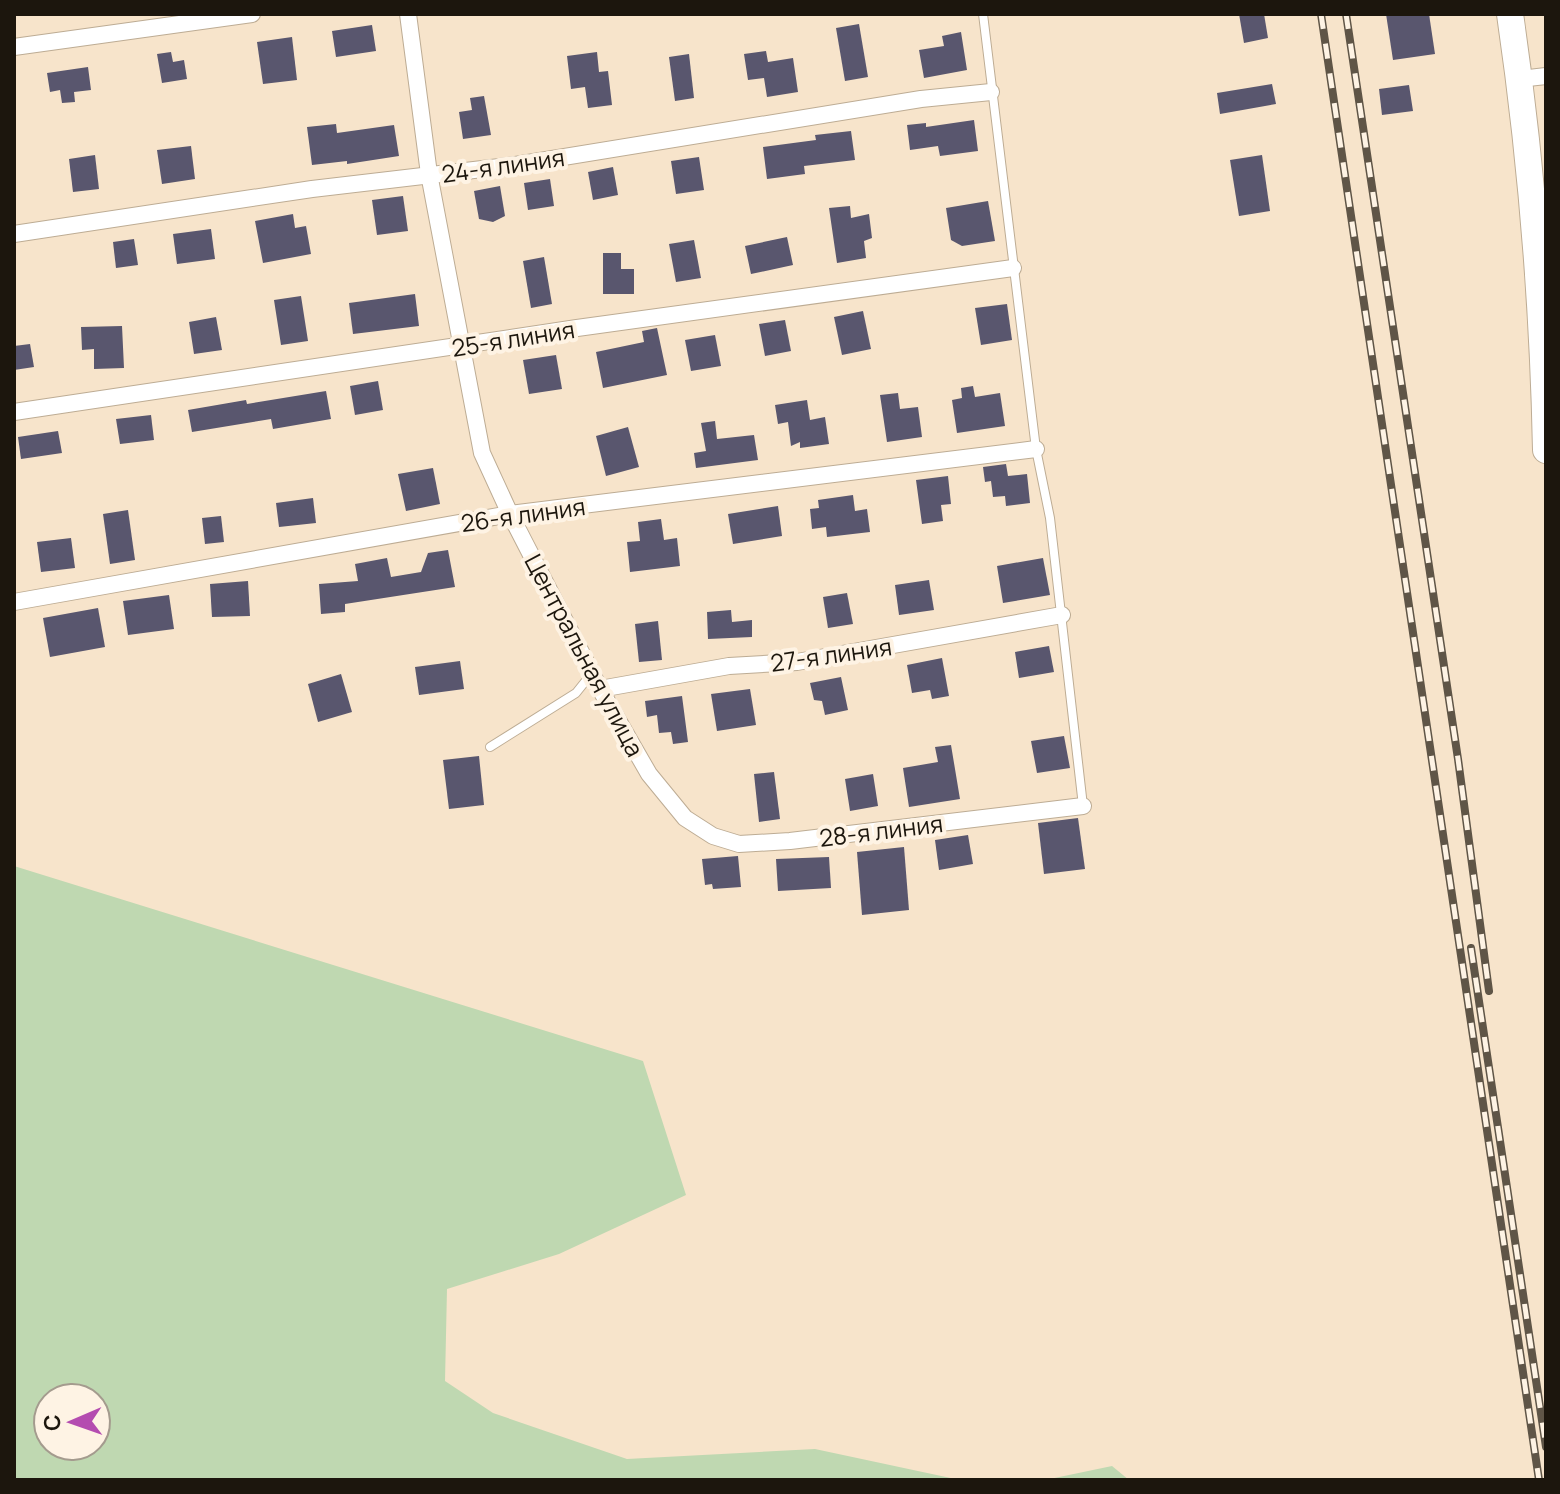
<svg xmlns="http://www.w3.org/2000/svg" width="1560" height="1494" font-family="Manrope,sans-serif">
	<rect width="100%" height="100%" fill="#f7e4cb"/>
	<g fill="#bfd8b1" fill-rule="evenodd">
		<path d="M14,866l629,195 43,134 -127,59 -112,35 -2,92 48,32 134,46 188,-10 145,31h-946zM48,1398h48v48h-48z"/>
		<path d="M1112,1466l17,14h-84z"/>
	</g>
	<g fill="#59566e">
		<path d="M1239,14h25l4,24 -24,5z"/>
		<path d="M1386,14h43l6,40 -42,6z"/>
		<path d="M859,24l9,53 -23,4 -9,-53z"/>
		<path d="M372,25l4,26 -40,6 -4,-26z"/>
		<path d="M961,32l6,38 -43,8 -5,-28 25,-4 -2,-10z"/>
		<path d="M292,37l5,43 -34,4 -6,-42z"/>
		<path d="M766,51l2,11 25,-4 5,34 -31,5 -3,-19 -16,2 -4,-26z"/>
		<path d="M171,52l2,10 11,-2 3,19 -25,4 -5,-29z"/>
		<path d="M597,52l2,20 9,-1 4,34 -24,3 -3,-21 -14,2 -4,-33z"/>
		<path d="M689,54l5,44 -19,3 -6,-44z"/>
		<path d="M88,67l3,23 -17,2 1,10 -13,1 -2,-13 -10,2 -3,-19z"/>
		<path d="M1272,84l4,20 -56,10 -3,-21z"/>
		<path d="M1409,85l4,26 -31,4 -3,-26z"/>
		<path d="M484,96l7,39 -28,4 -4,-27 13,-2 -2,-12z"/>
		<path d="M974,120l4,31 -38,5 -2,-10 -28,4 -3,-25 19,-2v4z"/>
		<path d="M336,124l1,9 57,-8 5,31 -52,8v-3l-35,4 -5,-38z"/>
		<path d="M851,131l4,29 -51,6 1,8 -38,5 -4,-32 53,-7 -1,-5z"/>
		<path d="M191,146l4,33 -33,5 -5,-34z"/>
		<path d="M95,155l4,34 -26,3 -4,-33z"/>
		<path d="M1262,155l8,56 -31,5 -9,-56z"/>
		<path d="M699,157l5,33 -28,4 -5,-33z"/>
		<path d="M613,167l5,28 -25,5 -5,-28z"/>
		<path d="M550,179l4,27 -26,4 -4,-27z"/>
		<path d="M500,186l5,30 -12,6 -14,-3 -5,-28z"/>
		<path d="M403,196l5,35 -31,4 -5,-35z"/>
		<path d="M988,201l7,40 -33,5 -11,-6 -5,-32z"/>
		<path d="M850,206l1,12 18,-4 3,24 -8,3 2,17 -29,5 -8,-55z"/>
		<path d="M293,214l2,14 11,-2 5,28 -48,9 -8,-42z"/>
		<path d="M211,229l4,30 -38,5 -4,-30z"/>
		<path d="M787,237l6,28 -42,9 -6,-28z"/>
		<path d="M134,239l4,26 -22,3 -3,-26z"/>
		<path d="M694,240l7,38 -25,4 -7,-38z"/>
		<path d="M603,253h18v16h13v25h-31z"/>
		<path d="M544,257l8,47 -21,4 -8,-47z"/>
		<path d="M415,294l4,32 -66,8 -4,-31z"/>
		<path d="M301,296l7,45 -27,4 -7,-45z"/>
		<path d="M1007,304l5,36 -31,5 -6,-37z"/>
		<path d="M863,311l8,38 -29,6 -8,-38z"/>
		<path d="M216,317l6,33 -28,4 -5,-32z"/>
		<path d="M785,320l6,31 -26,5 -6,-32z"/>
		<path d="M122,326l2,42 -30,1v-20l-12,1 -1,-23z"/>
		<path d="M657,328l10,47 -64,13 -7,-36 48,-10 -2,-11z"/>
		<path d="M715,335l6,31 -30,5 -6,-31z"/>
		<path d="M30,344l4,23 -20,3v-24z"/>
		<path d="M556,355l6,34 -33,5 -6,-34z"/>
		<path d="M378,381l5,29 -28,5 -5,-29z"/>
		<path d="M973,386l2,11 25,-4 5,33 -48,7 -5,-33 10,-2 -1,-10z"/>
		<path d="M326,391l5,28 -58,10 -2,-10 -79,13 -4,-22 58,-10 1,4z"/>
		<path d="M898,393l2,16 18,-2 4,30 -35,5 -7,-47z"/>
		<path d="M807,400l3,20 15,-3 4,27 -29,4v-6l-9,4 -3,-24 -10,2 -3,-19z"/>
		<path d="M151,415l3,25 -34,4 -4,-25z"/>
		<path d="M715,421l2,18 37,-4 4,25 -62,8 -2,-15 12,-2 -5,-28z"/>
		<path d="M628,427l11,40 -33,9 -10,-40z"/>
		<path d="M58,431l4,22 -41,6 -3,-22z"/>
		<path d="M1006,464l2,12 19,-2 3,29 -24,3 -1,-10 -12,1 -2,-16 -6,1 -2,-15z"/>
		<path d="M433,468l7,36 -34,7 -8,-37z"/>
		<path d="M948,476l3,28 -10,1 2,16 -21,3 -6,-44z"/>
		<path d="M853,495l2,16 12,-2 3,23 -43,5 -1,-10 -14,2 -2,-20 9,-1 -1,-8z"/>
		<path d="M313,498l3,25 -37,4 -3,-24z"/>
		<path d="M778,506l4,30 -49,8 -5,-30z"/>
		<path d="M128,510l7,50 -25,4 -7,-50z"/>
		<path d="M221,516l3,26 -19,2 -3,-26z"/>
		<path d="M661,519l3,21 13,-2 3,28 -50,6 -3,-30 13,-1 -2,-19z"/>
		<path d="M71,538l4,30 -34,4 -4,-30z"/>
		<path d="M448,550l7,37 -110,17v8l-24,2 -2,-30 39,-3 -3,-17 32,-6 4,19 30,-5 7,-19z"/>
		<path d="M1043,558l7,37 -47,8 -6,-37z"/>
		<path d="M929,580l5,30 -35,5 -4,-30z"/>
		<path d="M248,581l2,35 -38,1 -2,-33z"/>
		<path d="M847,593l6,31 -25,4 -5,-31z"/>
		<path d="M169,595l5,34 -46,6 -5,-34z"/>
		<path d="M98,608l7,39 -55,10 -7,-39z"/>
		<path d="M731,610l1,12 20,-2v17l-44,2 -1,-27z"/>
		<path d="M658,621l4,39 -23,2 -4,-38z"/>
		<path d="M1049,646l5,26 -35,6 -4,-26z"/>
		<path d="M942,658l7,38 -17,3 -2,-9 -18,3 -5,-28z"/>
		<path d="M460,661l4,28 -45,6 -4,-28z"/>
		<path d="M341,674l11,38 -34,10 -10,-38z"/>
		<path d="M841,677l7,33 -23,5 -3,-14 -8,-1 -4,-17z"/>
		<path d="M750,689l6,36 -39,6 -6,-37z"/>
		<path d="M682,696l6,46 -15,2 -2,-12 -12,1 -2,-18 -10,2 -2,-16z"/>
		<path d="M1064,736l6,32 -33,5 -6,-32z"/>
		<path d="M951,745l9,54 -51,8 -6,-39 35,-6 -3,-15z"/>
		<path d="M479,756l5,49 -35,4 -6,-49z"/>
		<path d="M774,772l6,47 -21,3 -5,-48z"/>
		<path d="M873,774l5,32 -28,5 -5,-32z"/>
		<path d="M1078,818l7,51 -41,5 -6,-51z"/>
		<path d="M968,835l5,29 -34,6 -4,-30z"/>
		<path d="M904,847l5,63 -47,5 -5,-63z"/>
		<path d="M738,856l3,31 -28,2 -1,-5 -7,1 -3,-26z"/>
		<path d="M829,857l2,31 -53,3 -2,-32z"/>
	</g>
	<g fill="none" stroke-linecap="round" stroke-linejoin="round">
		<g stroke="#bdac94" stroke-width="10">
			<g id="service">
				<path d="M983,14l53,435 14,69 33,288"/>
				<path d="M490,747l86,-54 16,-20"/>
			</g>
		</g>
		<g stroke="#bdac94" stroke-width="18">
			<g id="minor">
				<path d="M408,14l21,160 53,279 28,61 90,175 49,85 36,44 28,18 26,8 51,-3 293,-35"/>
				<path d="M14,47l238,-33"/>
				<path d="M1519,79l27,-3"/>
				<path d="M14,234l298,-45 196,-23 413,-67 70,-7"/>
				<path d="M14,412l563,-84 436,-60"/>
				<path d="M14,602l496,-88 526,-65"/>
				<path d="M600,689l129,-23 68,-4 265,-47"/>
			</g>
		</g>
		<g stroke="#bdac94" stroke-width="28">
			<path id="primary" d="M1510,14c21,144 33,291 36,436"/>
		</g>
		<use href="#service" stroke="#fff" stroke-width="8"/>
		<use href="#minor" stroke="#fff" stroke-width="16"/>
		<use href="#primary" stroke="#fff" stroke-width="26"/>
		<g stroke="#5f5547" stroke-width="8">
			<g id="rail">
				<path d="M1321,14l218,1466"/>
				<path d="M1346,14l112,745 31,232"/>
				<path d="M1471,948l75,499"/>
			</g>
		</g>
		<use href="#rail" stroke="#fef3e4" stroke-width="5" stroke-dasharray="15" stroke-linecap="butt"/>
	</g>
	<g text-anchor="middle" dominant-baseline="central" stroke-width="8" stroke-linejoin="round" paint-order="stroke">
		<g font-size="24" fill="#1c160d" stroke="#fef3e4">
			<text transform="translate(503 165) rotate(-8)">24-я линия</text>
			<text transform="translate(513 338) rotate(-9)">25-я линия</text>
			<text transform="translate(523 514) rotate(-8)">26-я линия</text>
			<text transform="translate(831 654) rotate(-8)">27-я линия</text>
			<text transform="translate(585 655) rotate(62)">Центральная улица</text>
			<text transform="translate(881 830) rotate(-7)">28-я линия</text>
		</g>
	</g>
	<rect width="1560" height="1494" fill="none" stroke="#1c160d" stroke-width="32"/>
	<g transform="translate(72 1422) rotate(268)"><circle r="38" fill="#fef3e4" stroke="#a49b8e" stroke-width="2"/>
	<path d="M0-6L14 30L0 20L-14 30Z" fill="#b44cb0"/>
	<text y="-12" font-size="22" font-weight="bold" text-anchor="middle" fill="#1c160d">С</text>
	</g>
</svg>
